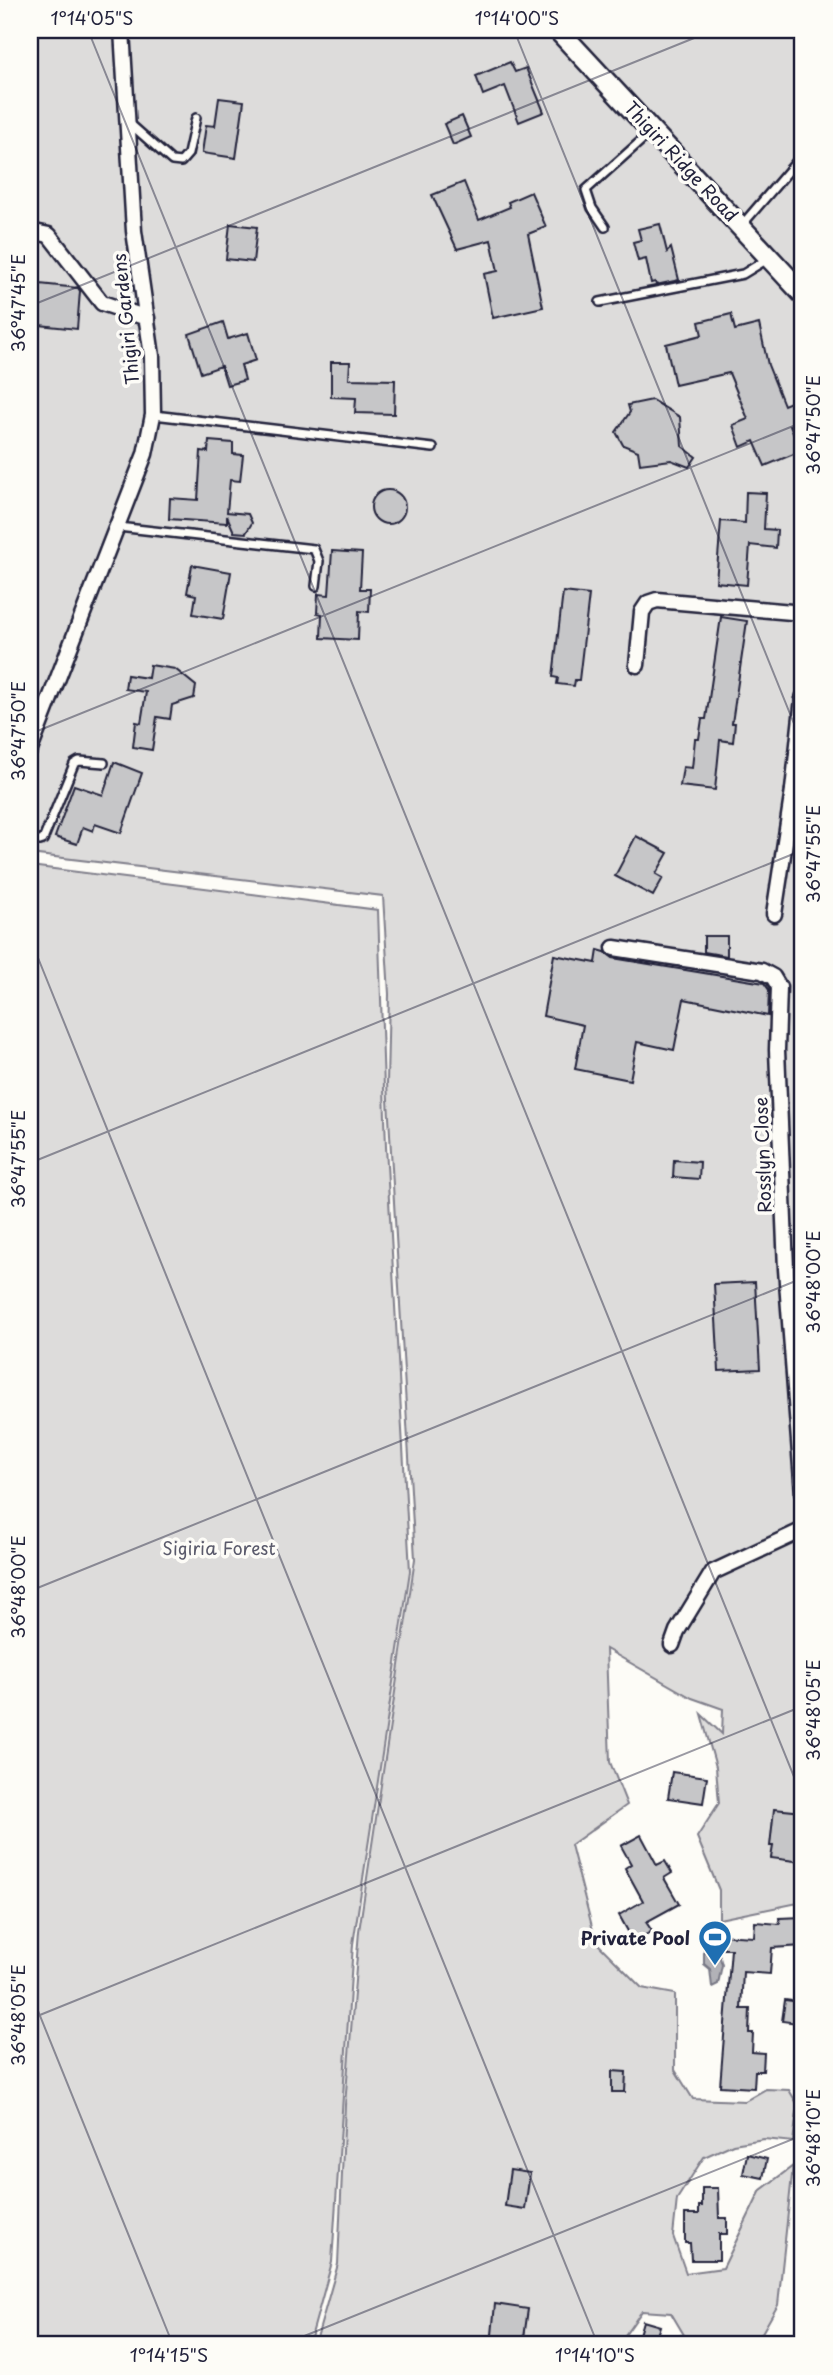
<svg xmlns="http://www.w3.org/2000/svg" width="833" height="2375" font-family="'Playpen Sans',sans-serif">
	<rect width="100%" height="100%" fill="#fdfcf7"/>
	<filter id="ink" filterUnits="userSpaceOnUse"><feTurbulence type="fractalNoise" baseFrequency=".0143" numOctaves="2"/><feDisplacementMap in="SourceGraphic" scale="14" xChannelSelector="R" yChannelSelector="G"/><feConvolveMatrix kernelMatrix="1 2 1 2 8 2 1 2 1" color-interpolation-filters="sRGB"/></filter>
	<g filter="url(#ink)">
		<g fill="#dddcdb" stroke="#807f8b" stroke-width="2">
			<path d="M30,30h773v1872l-84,17v-29l-22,-53 22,-34 -3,-36 -15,-53 21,20 1,-25 -31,-11 -86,-49 4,113 17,43 -56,40 25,97 46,46 33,6v76l18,29 52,2 21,-12 23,1 9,15 -5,37 -29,-3 -31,5 -29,13 -27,42 -4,37 13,37 37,-5 38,-78 32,-24 -15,139 -23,40h-65l-19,-32 -29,-2 -24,34h-303l23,-81 7,-159 14,-174 56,-372 -28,-476 2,-89 -6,-98 -353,-42z"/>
			<path d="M30,866l348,44 8,237 24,424 -57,373 -21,318 -23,83h-279z"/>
		</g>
		<path fill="#b2b2b7" stroke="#787885" stroke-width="2" d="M704,1946h13l5,19 -4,19 -6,3 -2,-18 -6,-5z"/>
		<g fill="#c6c6c8" stroke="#22223b" stroke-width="2">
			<path d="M510,62l5,10 11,-4 18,44 -25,10 -14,-36 -22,9 -7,-19z"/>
			<path d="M219,98l25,3 -8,57 -34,-5 4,-28 9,1z"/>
			<path d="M462,116l9,21 -18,8 -9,-21z"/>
			<path d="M464,182l15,38 31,-13 -2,-5 23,-10 15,35 -18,7 15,73 -50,11 -9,-44 14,-3 -7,-31 -34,9 -25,-54z"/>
			<path d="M230,224l27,3 -4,35 -27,-3z"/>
			<path d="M660,224l7,28 4,-4 8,32 -23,5 -1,-3 -4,1 -5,-24 -8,2 -5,-19 8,-2 -3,-11z"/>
			<path d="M30,283l48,5 2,3 -3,38 -47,-5z"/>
			<path d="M731,314l4,16 24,-6 9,41 16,40 14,-6 5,14v8l-13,5 11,25 -36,15 -11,-25 -13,6 -8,-22 15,-6 -19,-46 -54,12 -9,-41 36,-9 -3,-13z"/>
			<path d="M223,322l5,17 20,-6 8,27 -15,5 4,15 -18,5 -6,-19 -20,7 -12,-39z"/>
			<path d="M331,362h19l-1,17 46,1 -1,34 -39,-1 1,-15 -25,-1z"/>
			<path d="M652,400l28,17 2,29 14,11 -7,10 -18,-7 -31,4 -2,-13 -15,-6 -7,-13 14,-20 -2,-7z"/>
			<path d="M209,441l24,2v11l10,1 -3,26 -10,-1 -3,32 21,2 4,9 -6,10 -12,-1 -7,-16v7l-58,-4 1,-21 28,2 3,-49 7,1z"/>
			<circle cx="388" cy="507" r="17"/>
			<path d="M746,492l20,1 -2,36 13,1 -1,18 -26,-3 -3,40 -31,-3 5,-61 24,2z"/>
			<path d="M332,551l30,2 -2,36h10l-1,23 -10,-1 -1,29 -37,-2 1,-24 -5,-1 1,-19 11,1z"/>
			<path d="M192,565l39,7 -8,47 -30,-5 3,-19 -9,-2z"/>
			<path d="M563,592l26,3 -10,85h-4l-1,6 -17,-2 1,-6 -5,-1z"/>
			<path d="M721,617l26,4 -15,102h3l-2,19 -13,-2 -5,50 -35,-4 3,-19 9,1 3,-29h4l3,-20h4z"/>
			<path d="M150,665l25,4 21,17 -2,12 -22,7 -2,14 -13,-2 -5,33 -19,-3 3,-25 5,1 5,-31 -21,-3 2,-14 21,3z"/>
			<path d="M114,762l28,11 -21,60 -26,-9 -2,7 -10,-4 -6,17 -22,-7 19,-52 29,10z"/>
			<path d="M636,836l32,17 -12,21 7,4 -10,18 -38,-20z"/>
			<path d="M704,936h23v20l-23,-4z"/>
			<path d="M598,950l7,2 8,6 151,25 5,7 -1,26 -84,-17 -10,51 -37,-8 -7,38 -55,-11 8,-44 -40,-9 11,-61 42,8z"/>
			<path d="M674,1160l26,2 -1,17 -26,-2z"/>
			<path d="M755,1282l5,87 -41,2 -5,-87z"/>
			<path d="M672,1772l35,5 -4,26 -35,-5z"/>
			<path d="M774,1809l29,3v50l-32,-4 2,-12h-3z"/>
			<path d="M641,1835l16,30 8,-4 7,12 -8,5 15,26 -33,18 6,9 -18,11 -15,-27 24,-14 -18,-33 6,-4 -10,-18z"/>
			<path d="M803,1917v29l-31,2 -2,26 -27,-2 -2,37h9l-1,24h4l-1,19 12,1 -1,18h-8l-1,17 -34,-2 11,-137h-7l-5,-14 35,2 1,-15 25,2 -1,-6z"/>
			<path d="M785,2000l15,2 -3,21 -15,-2z"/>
			<path d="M612,2071l14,1 -1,20h-13z"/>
			<path d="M747,2154l20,5 -4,19 -20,-4z"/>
			<path d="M510,2170l20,3 -5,36 -20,-3z"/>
			<path d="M702,2188h16l1,30h8v16h-8v26h-28l-1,-17h-5v-29h14v-8h3z"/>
			<path d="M495,2304l33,5 -5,36h-32z"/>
			<path d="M643,2321l17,5 -6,19h-18z"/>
		</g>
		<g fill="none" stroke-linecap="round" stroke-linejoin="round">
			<g stroke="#22223b" stroke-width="12">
				<g id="lane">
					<path d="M128,122l44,39 9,1 7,-8 8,-36"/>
					<path d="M742,225l61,-71"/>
					<path d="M605,227l-13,-19 -6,-18 66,-59"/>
					<path d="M600,302l143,-28 26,-16"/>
					<path d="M154,415l279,33"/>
					<path d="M118,527l196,22 5,12 -3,25"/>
					<path d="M30,839l10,2 3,-1 31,-76 5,-3 25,2"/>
				</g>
			</g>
			<g stroke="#22223b" stroke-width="19">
				<g id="street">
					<path d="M30,231l19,4 53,68 45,15"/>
					<path d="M637,665l5,-53 6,-9 9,-3 146,13"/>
					<path d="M803,698l-10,92 10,2"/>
					<path d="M30,750l115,-296 8,-39 -1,-59 -18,-125 -12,-201"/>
					<path d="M774,914l19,-124"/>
					<path d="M614,948l148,23 11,6 6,10 -2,63 9,219 17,225"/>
					<path d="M672,1645l5,-14 36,-59 90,-42"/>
					<path d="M681,2345v-1"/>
				</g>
			</g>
			<g stroke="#22223b" stroke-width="24">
				<path id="secondary" d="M558,30l245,264"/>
			</g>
			<use href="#lane" stroke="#fdfcf7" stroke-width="7"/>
			<use href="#street" stroke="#fdfcf7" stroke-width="14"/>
			<use href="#secondary" stroke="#fdfcf7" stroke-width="19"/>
		</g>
	</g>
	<path fill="none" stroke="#22223b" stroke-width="2" stroke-opacity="0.45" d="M88,30l715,1769M514,30l289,716M30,306l684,-276M30,734l773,-312M30,938l568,1407M30,1163l773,-313M30,1591l773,-313M30,1991l143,354M30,2019l773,-313M282,2345l521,-210"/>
	<defs>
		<g id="stadium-pin" transform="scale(1.75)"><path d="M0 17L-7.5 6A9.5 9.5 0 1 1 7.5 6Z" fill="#1f6fb2" stroke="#fdfcf7"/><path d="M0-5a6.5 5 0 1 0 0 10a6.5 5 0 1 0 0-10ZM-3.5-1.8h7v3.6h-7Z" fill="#fff"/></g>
	</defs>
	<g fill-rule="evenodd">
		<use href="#stadium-pin" x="715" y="1937"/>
	</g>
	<g text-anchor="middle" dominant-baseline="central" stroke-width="7" stroke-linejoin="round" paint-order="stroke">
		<g font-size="18" fill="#22223b" stroke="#fdfcf7">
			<text transform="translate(682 161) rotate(47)">Thigiri Ridge Road</text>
			<text transform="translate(125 319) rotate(-96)">Thigiri Gardens</text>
			<text transform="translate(762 1155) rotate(-92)">Rosslyn Close</text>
		</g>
		<g font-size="18" fill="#5a5a6b" stroke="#fdfcf7">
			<text x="219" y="1547">Sigiria Forest</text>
		</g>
		<g font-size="18" font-weight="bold" fill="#22223b" stroke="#fdfcf7" text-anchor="end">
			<text x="690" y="1937">Private Pool</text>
		</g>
	</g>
	<rect width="833" height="2375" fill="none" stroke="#fdfcf7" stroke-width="77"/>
	<rect x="38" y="38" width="756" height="2298" fill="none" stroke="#22223b" stroke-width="2.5"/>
	<g font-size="18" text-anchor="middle" fill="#22223b">
		<text x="92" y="25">1°14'05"S</text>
		<text x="517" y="25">1°14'00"S</text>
		<text transform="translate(19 303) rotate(-90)" y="6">36°47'45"E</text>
		<text transform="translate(814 425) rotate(-90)" y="6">36°47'50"E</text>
		<text transform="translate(19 731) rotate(-90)" y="6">36°47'50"E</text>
		<text transform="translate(814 854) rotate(-90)" y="6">36°47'55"E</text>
		<text transform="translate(19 1159) rotate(-90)" y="6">36°47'55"E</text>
		<text transform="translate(814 1282) rotate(-90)" y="6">36°48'00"E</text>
		<text transform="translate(19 1587) rotate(-90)" y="6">36°48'00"E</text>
		<text transform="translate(814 1710) rotate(-90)" y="6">36°48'05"E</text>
		<text transform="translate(19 2015) rotate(-90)" y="6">36°48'05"E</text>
		<text transform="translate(814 2138) rotate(-90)" y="6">36°48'10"E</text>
		<text x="169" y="2362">1°14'15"S</text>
		<text x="595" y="2362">1°14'10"S</text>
	</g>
</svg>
